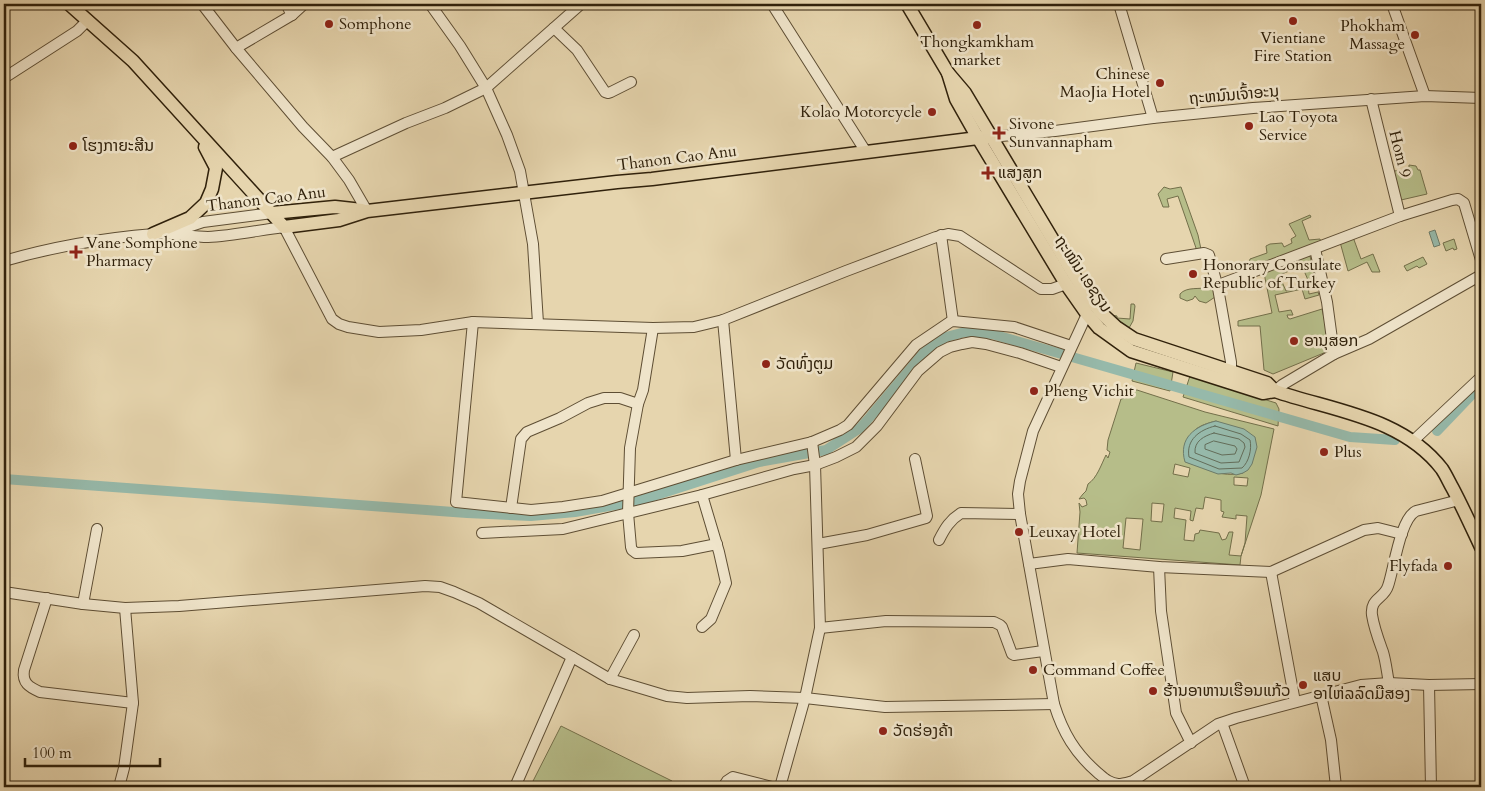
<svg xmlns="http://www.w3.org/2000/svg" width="1485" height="791" font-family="Cardo,'Noto Sans Lao',serif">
	<rect width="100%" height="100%" fill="#e6d5ae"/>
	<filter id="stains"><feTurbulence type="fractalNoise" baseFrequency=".004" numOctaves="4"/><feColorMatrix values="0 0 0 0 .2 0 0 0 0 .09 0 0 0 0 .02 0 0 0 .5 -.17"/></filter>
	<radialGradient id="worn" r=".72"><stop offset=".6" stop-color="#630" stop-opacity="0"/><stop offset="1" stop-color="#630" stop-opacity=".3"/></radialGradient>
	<g fill="#b6bd89" stroke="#736f4a" fill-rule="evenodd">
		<path d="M1409,165l7,1 2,4h2l7,24 -26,6 -8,-29 16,-1z"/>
		<path d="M1164,187l6,2 11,-2 17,48 4,19 -8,-3 2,-3 -18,-52 -11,3 2,8h-6l-5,-13z"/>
		<path d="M1310,215l1,2 -9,4 7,19 11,-1 1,3 -67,24 -5,-2 1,-5 17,-6 -1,-7 4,-2 12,-1 2,4 8,-4 -1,-4 5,-3 -7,-12z"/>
		<path d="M1353,237l8,22 12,-5 7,18h-8l-5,-10 -19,9 -8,-29z"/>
		<path d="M1454,239l3,10 -3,1 -1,-2 -7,3 -3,-8z"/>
		<path d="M1307,255l3,1 6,27 -8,2 1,9 9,-2 1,3 -14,4 -3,-10 -27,6 4,17 12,-2 2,5h-6l1,3 2,1 32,-10 9,41 -58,24 -9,-4 -4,-44h-22v-5l34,-8 -8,-40zM1302,266l6,14 -10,5v2l-12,4 -7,-16z"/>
		<path d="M1423,257l4,7 -8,4 -2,-2 -10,5 -3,-5z"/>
		<path d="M1210,287l4,4 1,6 -9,6 -7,-2 -4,-5 -2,3 -6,2 -7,-3v-4c7,-8 20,-4 30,-7z"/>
		<path d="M1131,304h3l1,2 -2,15 -4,7 -18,-13 6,1v2l13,1z"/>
		<path d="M1136,363l37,9 -3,19 -38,-10z"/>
		<path d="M1190,376l86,27 3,6 -1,17 -95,-29z"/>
		<path d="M1137,390l68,22 69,17 -13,66 -20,61 -1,9 -163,-12 3,-41 -1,-9 3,4 5,-2 -1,-5 -2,-2 -5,1 4,-5 3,-3 2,-7c9,-6 13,-19 18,-29l2,3 2,-6 -3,-2 1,-10 13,-41 9,-2 1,-6zM1216,421l9,4 18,48c-23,5 -36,-5 -57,-11 4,-26 1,-34 30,-41zM1175,464l15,4 -2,9 -15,-3zM1234,477l14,1 -1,8 -13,-1zM1205,497l16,3v11l3,1 -2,5 14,2v-4l11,1 -2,27 -4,13 -12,-1 4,-23h-4l-3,7 -4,1 -3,-7 -19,-3 -1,3 -4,1 -1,7 -10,-1 2,-20 -12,-2 1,-10 16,3 -1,9 3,1 3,-13 7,1zM1152,503l12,1 -2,18 -11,-1zM1126,518l17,1 -3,31 -17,-2z"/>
		<path d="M561,726l111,55 -3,6h-139z"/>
	</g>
	<g fill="#96b9aa" stroke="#6d7c6a">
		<path d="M1435,230l5,15 -6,2 -5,-15z"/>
		<path d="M1216,421l28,8 11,8 2,10 -5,17 -4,6 -5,3 -7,2 -5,-2 -13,1 -33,-12c-7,-24 10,-36 31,-41z"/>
	</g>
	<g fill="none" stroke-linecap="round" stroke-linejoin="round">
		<g stroke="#636d5a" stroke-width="1">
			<path d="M1215,426l26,8 9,6c2,9 -1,22 -8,28l-23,1 -30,-12c-3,-17 10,-27 26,-31z"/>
			<path d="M1214,433l25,6 5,4 1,4 -6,15 -18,1 -26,-10c-1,-12 9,-17 19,-20z"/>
			<path d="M1214,441l21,5 2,3 -2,5 -13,1 -17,-6v-4z"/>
		</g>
		<g stroke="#96b9aa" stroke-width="10">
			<path d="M1437,431l44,-46"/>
			<path d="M4,479l463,34 64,3 44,-4 63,-11 121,-39 67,-12 34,-22 10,-11 57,-68 19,-12 19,-5 27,2 358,103 45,3"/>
		</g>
		<g stroke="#5e4e34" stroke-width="12">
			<g id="minor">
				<path d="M202,4l34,44 67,79 29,30 17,23 18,31"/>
				<path d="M286,4l6,11"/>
				<path d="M430,4l30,42 26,42 21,47 13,36 13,73 5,79"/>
				<path d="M772,4l94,148"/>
				<path d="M1119,4l34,114"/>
				<path d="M1392,4l33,92"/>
				<path d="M554,28l23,22 28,42 3,1 3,-1 20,-10"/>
				<path d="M236,48l56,-33 12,-11"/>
				<path d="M4,78l73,-47 11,-11"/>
				<path d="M1371,99l29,117"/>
				<path d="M991,137l64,-6 98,-13 100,-10 172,-12 56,2"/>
				<path d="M332,157l74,-34 39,-15 41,-20 95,-84"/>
				<path d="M173,232l30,-10 69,-9"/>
				<path d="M941,235l12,86"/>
				<path d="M1315,249l12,53 7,52"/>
				<path d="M1166,259l38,-6 5,2 9,33"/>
				<path d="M4,261c48,-14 100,-23 150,-27 18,-2 36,3 54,3 23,-1 52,-7 76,-10l48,92 7,5 9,3 31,5 42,-2 52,-8 180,6 41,-1 29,-7 123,-49 90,-34 12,-3 12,2 81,53h11l14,-5"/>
				<path d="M1087,314l-54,117 -13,50 -2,13 2,20 34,190c9,29 21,49 44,69 6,5 11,10 20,11 5,0 11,-2 15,-3l85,-57 18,-6 125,-33 28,-2 40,2 52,-1"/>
				<path d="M723,320l13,140"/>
				<path d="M473,322l-17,180 75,8 32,-3 39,-6 134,-41 76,-18 28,-12 8,-5 68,-80 34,-23 3,-1 61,6 57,19"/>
				<path d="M653,328l-10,62 -5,14 -8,44 -2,65 3,34 1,3 4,3 46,-2 35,-7"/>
				<path d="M1231,370v-8l-13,-74 3,-4 179,-68 52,-16 6,-1 6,4 17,57"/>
				<path d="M1275,391l7,-6 52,-31 35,-15 112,-64"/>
				<path d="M1413,441l68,-64"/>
				<path d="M511,508l10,-69 6,-7 33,-14 28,-15 16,-5h16l18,6"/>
				<path d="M482,533l81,-4 139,-34 92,-26 21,-4 21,-8 20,-10 21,-21 41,-55 22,-19 10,-5 12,-3 10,-2 14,2 34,9 41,14"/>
				<path d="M939,540c6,-12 11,-20 22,-27l59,1"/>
				<path d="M818,544l49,-9 59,-17 1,-2 -12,-57"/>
				<path d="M1029,564l39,-5 91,8 112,5 93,-42 14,-2 24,6"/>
				<path d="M1159,567l2,44 15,102 15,30"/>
				<path d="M1271,572l24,130"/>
				<path d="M4,592l79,12 42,4 54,-2 246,-20 15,1 14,5 25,11 131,76 57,17 20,2 63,-2 55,2 80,9 169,-3"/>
				<path d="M47,598l-23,72c-2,13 5,17 16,22l93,11"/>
				<path d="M83,604l14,-75"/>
				<path d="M702,627l9,-8 15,-36 -7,-31 -17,-57"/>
				<path d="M820,628l66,-7 108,1 6,3 2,2 10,27 2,1 29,-4"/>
				<path d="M610,679l24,-44"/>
				<path d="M1389,683c-2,-10 -3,-21 -6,-31 -4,-11 -9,-24 -11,-37 -2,-17 12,-16 16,-29 6,-17 12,-67 28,-75l43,-11"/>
				<path d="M1429,685l2,102"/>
				<path d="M1321,695l10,45 5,47"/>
				<path d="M1222,723l23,64"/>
				<path d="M119,787l5,-19 9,-65 -8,-95"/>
				<path d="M515,787l57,-130"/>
				<path d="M723,787l4,-6 6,-4 39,10"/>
				<path d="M780,787l25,-89 15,-70 -5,-163 -3,-23"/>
			</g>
		</g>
		<g stroke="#30210b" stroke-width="15">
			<g id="major">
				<path d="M69,4l64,57 151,166 55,-7 28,-9 250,-29 35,-3 326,-41 13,-1"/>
				<path d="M907,4l41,69 17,20 110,184 14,21 12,15 15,14 18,12 133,44 8,8"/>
				<path d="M948,73l8,26 22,39 88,146 21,30 12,14 32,23 132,42 12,-2c58,20 127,26 167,78 4,6 7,13 11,20 10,19 19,39 28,58"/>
				<path d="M272,213l63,-6 27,3"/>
				<path d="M153,234l37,-16 16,-15 6,-14 4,-21 -11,-21"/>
			</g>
		</g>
		<use href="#minor" stroke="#efe4ca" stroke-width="10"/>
		<use href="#major" stroke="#e6d5ae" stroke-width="12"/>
	</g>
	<g fill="#8f2418" stroke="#efe4ca" stroke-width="2">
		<circle cx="1293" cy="21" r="5"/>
		<circle cx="329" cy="24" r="5"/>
		<circle cx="977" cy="25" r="5"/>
		<circle cx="1415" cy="35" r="5"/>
		<circle cx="1160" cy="83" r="5"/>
		<circle cx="932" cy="112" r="5"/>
		<circle cx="1249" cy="126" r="5"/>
		<path d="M996.5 125.5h5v5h5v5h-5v5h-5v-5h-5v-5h5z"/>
		<circle cx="73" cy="146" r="5"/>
		<path d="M985.5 165.5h5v5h5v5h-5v5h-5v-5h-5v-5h5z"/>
		<path d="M73.5 244.5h5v5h5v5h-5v5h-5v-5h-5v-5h5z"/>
		<circle cx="1193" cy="274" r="5"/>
		<circle cx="1294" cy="341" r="5"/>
		<circle cx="766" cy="364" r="5"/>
		<circle cx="1034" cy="391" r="5"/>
		<circle cx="1324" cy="452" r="5"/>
		<circle cx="1019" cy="532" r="5"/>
		<circle cx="1448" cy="566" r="5"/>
		<circle cx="1033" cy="670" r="5"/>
		<circle cx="1303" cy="685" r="5"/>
		<circle cx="1153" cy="691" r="5"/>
		<circle cx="883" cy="731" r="5"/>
	</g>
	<g text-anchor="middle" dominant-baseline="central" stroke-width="5" stroke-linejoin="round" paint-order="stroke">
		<g font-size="16" fill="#30210b" stroke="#efe4ca" text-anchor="start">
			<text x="339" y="24">Somphone</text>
			<text x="1405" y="26" text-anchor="end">Phokham<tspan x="1405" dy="18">Massage</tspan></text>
			<text x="1293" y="38" text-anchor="middle">Vientiane<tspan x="1293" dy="18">Fire Station</tspan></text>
			<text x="977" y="42" text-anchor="middle">Thongkamkham<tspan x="977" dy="18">market</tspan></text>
			<text x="1150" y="74" text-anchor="end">Chinese<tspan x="1150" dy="18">MaoJia Hotel</tspan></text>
			<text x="922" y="112" text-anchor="end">Kolao Motorcycle</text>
			<text x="1259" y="117">Lao Toyota<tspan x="1259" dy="18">Service</tspan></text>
			<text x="1009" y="124">Sivone<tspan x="1009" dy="18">Sunvannapham</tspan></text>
			<text x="83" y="146">ໂຮງກາຍະສີນ</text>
			<text x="998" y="173">ແສງສູກ</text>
			<text x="86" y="243">Vane Somphone<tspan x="86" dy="18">Pharmacy</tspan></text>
			<text x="1203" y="265">Honorary Consulate<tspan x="1203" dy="18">Republic of Turkey</tspan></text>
			<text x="1304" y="341">ອານຸສອກ</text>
			<text x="776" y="364">ວັດທົ່ງຕູມ</text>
			<text x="1044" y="391">Pheng Vichit</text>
			<text x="1334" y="452">Plus</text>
			<text x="1029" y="532">Leuxay Hotel</text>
			<text x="1438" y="566" text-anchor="end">Flyfada</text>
			<text x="1043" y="670">Command Coffee</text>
			<text x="1313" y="676">ແສບ<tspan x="1313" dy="18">ອາໄຫ່ລລົດມືສອງ</tspan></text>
			<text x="1163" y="691">ຮ້ານອາຫານເຮືອນແກ້ວ</text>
			<text x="893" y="731">ວັດຮ່ອງຄ້າ</text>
		</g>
		<g font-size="16" fill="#30210b" stroke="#efe4ca">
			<text transform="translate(1234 95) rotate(-5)">ຖະຫນົນເຈົ້າອະນຸ</text>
			<text transform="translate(1400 154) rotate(76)">Hom 9</text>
			<text transform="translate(677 158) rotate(-7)">Thanon Cao Anu</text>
			<text transform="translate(266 199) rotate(-7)">Thanon Cao Anu</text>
			<text transform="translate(1083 274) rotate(56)">ຖະໜົນ ເອຊຽນ</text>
		</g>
	</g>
	<rect width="1485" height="791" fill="none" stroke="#e6d5ae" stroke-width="20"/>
	<rect x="5" y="5" width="1475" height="781" fill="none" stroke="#30210b" stroke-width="2.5"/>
	<rect x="10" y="10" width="1465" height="771" fill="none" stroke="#30210b"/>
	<path d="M25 758v8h135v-8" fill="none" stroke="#30210b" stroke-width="2.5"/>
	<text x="32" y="758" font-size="15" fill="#30210b" stroke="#efe4ca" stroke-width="4" paint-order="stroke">100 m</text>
	<rect width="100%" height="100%" filter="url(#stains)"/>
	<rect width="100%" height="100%" fill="url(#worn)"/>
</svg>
